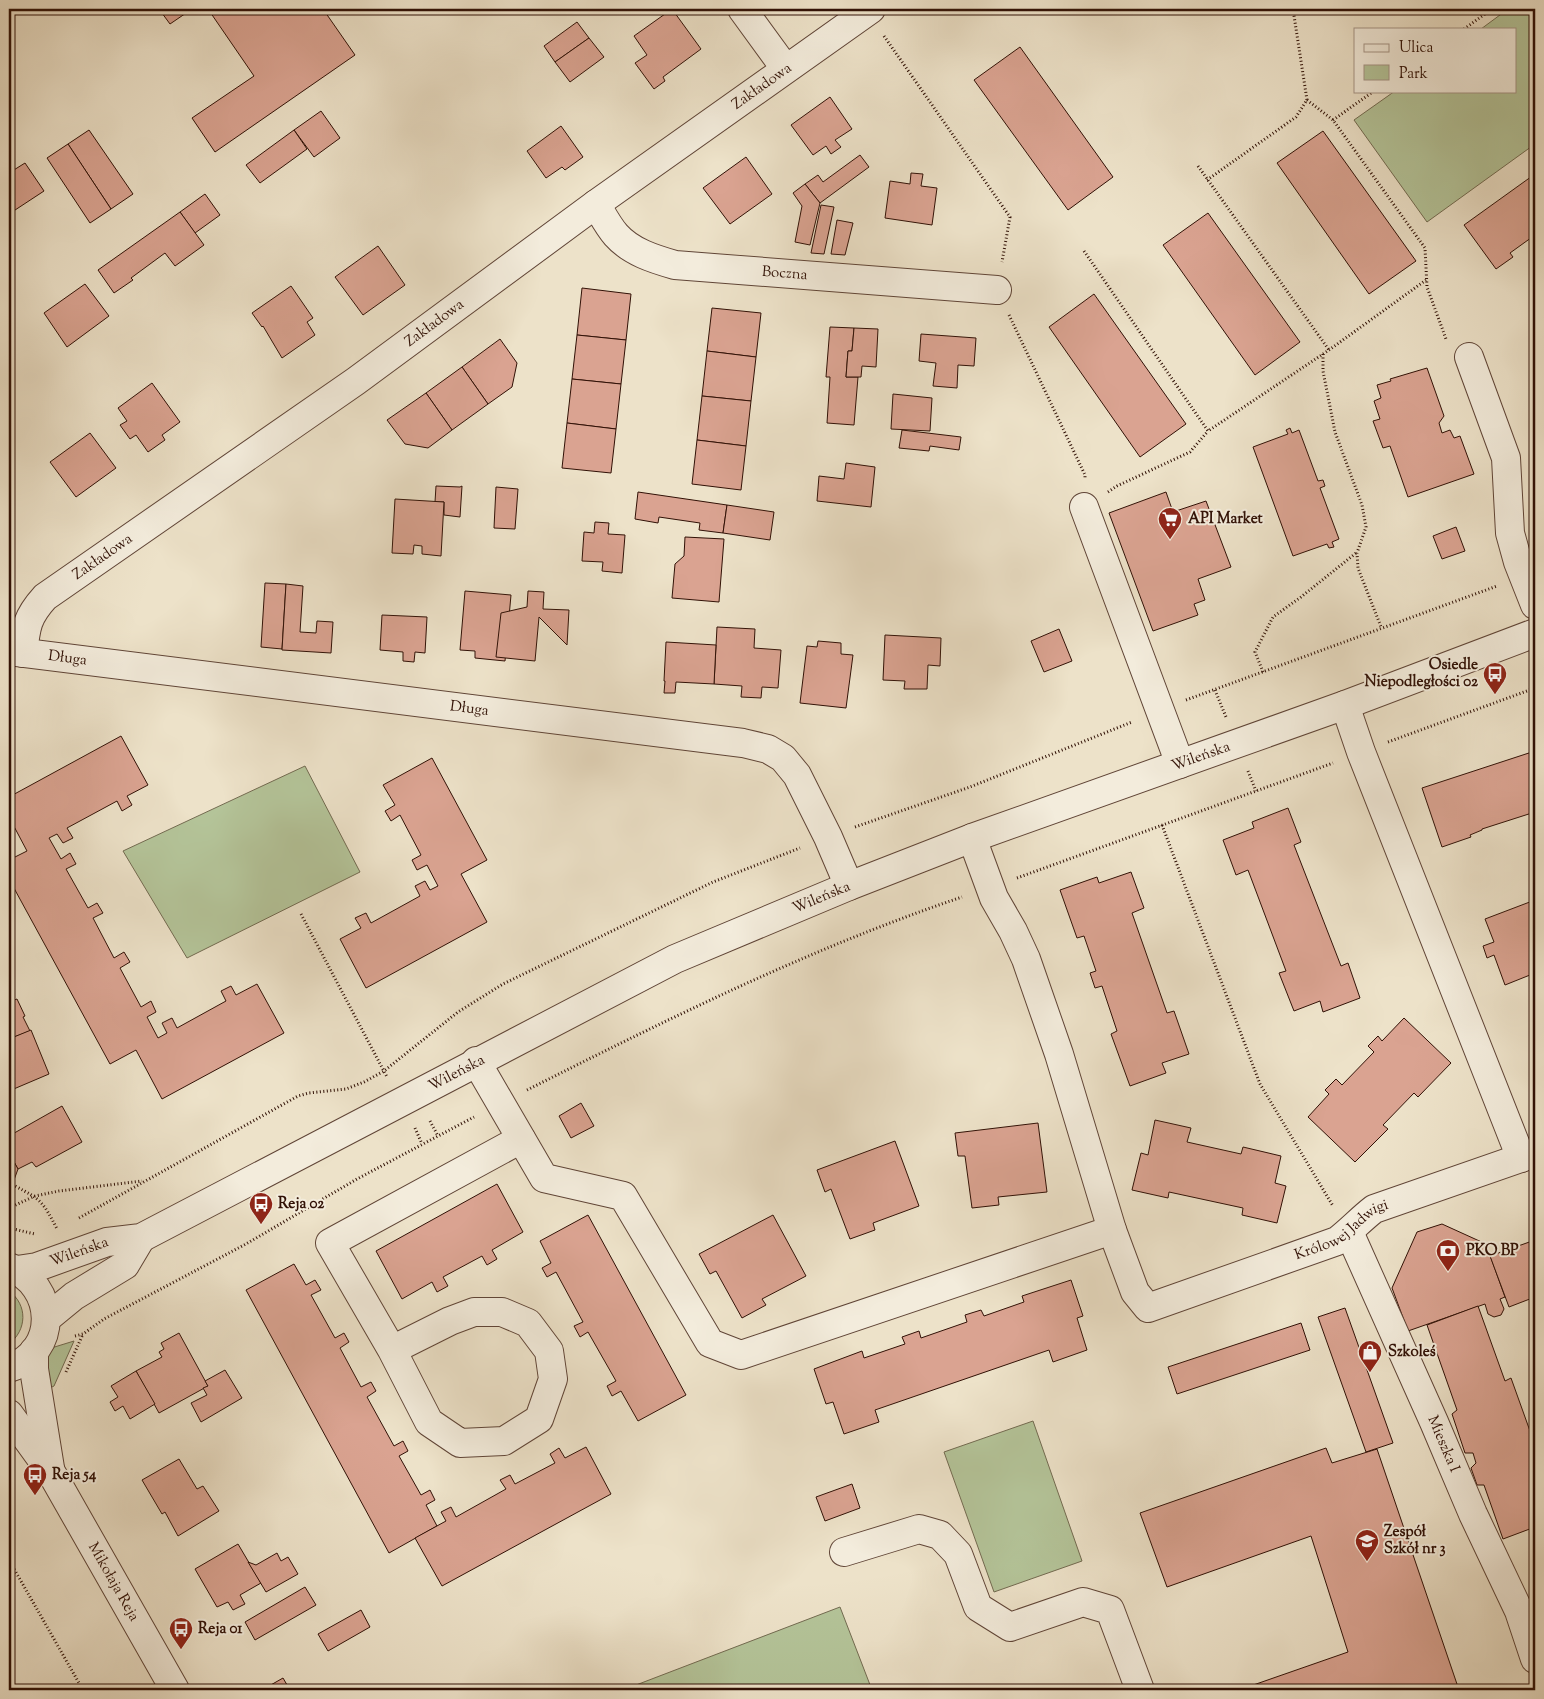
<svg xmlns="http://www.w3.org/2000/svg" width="1544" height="1699" font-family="'Sorts Mill Goudy',serif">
	<rect width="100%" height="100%" fill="#ede2c9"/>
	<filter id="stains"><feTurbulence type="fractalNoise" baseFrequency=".004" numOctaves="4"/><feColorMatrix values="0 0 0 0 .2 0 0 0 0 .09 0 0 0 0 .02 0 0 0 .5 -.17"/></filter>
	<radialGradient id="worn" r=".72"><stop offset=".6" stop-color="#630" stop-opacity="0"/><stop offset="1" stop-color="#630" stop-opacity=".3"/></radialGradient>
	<g fill="#b4c499" stroke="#726a50">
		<path d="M1508,9h27v135l-108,78 -73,-102 41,-29h120v-62h-34z"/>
		<path d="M305,766l55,106 -173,86 -64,-107z"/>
		<path d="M9,1291c19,14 18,39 0,53z"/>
		<path d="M74,1341l-20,45 -8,4 -2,-8 4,-33z"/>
		<path d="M1033,1421l49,140 -88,31 -50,-140z"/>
		<path d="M840,1607l32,83h-249z"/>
	</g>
	<g fill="#daa391" stroke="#311106">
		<path d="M159,9h33l-22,15z"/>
		<path d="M208,9h115l32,46 -140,97 -23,-34 62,-42z"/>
		<path d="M672,9l29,40 -38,28 2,4 -11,8 -19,-26 12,-8 -13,-19z"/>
		<path d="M577,22l12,16 -34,24 -11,-16z"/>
		<path d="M589,38l15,19 -34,25 -15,-20z"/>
		<path d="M1020,47l93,130 -45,33 -94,-130z"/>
		<path d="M830,97l22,32 -17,11 6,7 -10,7 -5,-8 -13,9 -22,-30z"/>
		<path d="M321,111l19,27 -26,19 -20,-27z"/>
		<path d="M561,126l22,31 -18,13 -3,-3 -16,11 -19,-27z"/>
		<path d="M89,130l44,64 -22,15 -43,-65z"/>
		<path d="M294,130l13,19 -47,34 -14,-18z"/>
		<path d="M1323,131l93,130 -47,33 -92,-131z"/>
		<path d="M68,144l43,65 -21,14 -43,-65z"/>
		<path d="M860,155l9,12 -49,36 -15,-19 13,-9 5,7z"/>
		<path d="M746,157l26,37 -42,30 -27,-36z"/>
		<path d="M25,163l19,28 -35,23v-41z"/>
		<path d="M911,173l12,1 -2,12 16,2 -5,37 -47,-7 5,-37 20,3z"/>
		<path d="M1535,174v61l-25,18 3,4 -17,12 -32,-44z"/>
		<path d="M805,184l15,19 -10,42 -15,-3 7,-36 -9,-13z"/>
		<path d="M205,194l15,21 -25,18 -15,-21z"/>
		<path d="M821,205l13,2 -10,47 -13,-1z"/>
		<path d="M180,212l24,33 -29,21 -10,-13 -34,25 2,2 -19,13 -16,-23z"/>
		<path d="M1208,213l92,129 -45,33 -92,-130z"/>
		<path d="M837,220l16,3 -8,32 -14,-1z"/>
		<path d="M378,246l27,39 -42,30 -28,-38z"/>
		<path d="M85,284l24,32 -42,31 -23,-34z"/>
		<path d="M291,286l22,32 -6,4 8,13 -33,23 -19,-32 -1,1 -10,-14z"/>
		<path d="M582,288l49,6 -5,46 -49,-5z"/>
		<path d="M1094,294l92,130 -46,33 -91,-130z"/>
		<path d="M712,308l49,5 -5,44 -49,-6z"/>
		<path d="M830,327l24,1 -2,23h-4l-2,26h12l-4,48 -27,-2 3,-46h-4z"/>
		<path d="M854,328l24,1 -2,38 -14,-1 -1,11h-15l2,-26h4z"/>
		<path d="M921,334l55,4 -2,28 -16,-1 -1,23 -24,-2 3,-23 -17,-2z"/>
		<path d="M577,335l49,5 -5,44 -49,-5z"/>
		<path d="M500,339l17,24 -5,24 -24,17 -26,-37z"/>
		<path d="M707,351l49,6 -5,44 -49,-5z"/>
		<path d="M462,367l26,37 -36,26 -26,-37z"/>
		<path d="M1427,368l17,48 -5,7 3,10 8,-3 4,8 6,-2 14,38 -66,23 -18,-51 -7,2 -10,-27 7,-2 -6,-18 7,-3 -4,-13 14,-4 -1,-2z"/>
		<path d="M572,379l49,5 -5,45 -49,-6z"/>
		<path d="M152,383l28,39 -18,13 3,5 -17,12 -12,-17 -6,4 -10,-14 7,-4 -9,-13z"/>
		<path d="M426,393l26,37 -24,18 -23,-4 -18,-24z"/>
		<path d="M893,394l39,4 -2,33 -39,-2z"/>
		<path d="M702,396l49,5 -5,45 -49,-6z"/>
		<path d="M567,423l49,6 -5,44 -49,-5z"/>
		<path d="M1290,428l2,5 7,-3 19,51 5,-1 2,6 -5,2 19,51 -7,3 2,5 -5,1 -2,-4 -34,12 -40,-109 35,-13 -2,-4z"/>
		<path d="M902,430l59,7 -2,13 -29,-4 -1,5 -30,-3z"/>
		<path d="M90,433l26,35 -40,29 -26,-35z"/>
		<path d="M697,440l49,6 -5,44 -49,-6z"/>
		<path d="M846,463l29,4 -4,40 -54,-6 2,-25 25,3z"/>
		<path d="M436,486l24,1 2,-1 -2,31 -16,-2v-13h-9z"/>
		<path d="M496,487l22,2 -3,40 -21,-1z"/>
		<path d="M638,492l89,13 -4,28 -24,-3 1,-7 -41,-6 -1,6 -23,-4z"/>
		<path d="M1166,492l7,20 33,-11 25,66 -33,12 7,21 -11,4 4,11 -45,16 -44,-118z"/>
		<path d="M395,499l49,3 -3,54 -19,-2v-8l-8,-1 -1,9 -21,-1z"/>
		<path d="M727,505l47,7 -4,28 -47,-7z"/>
		<path d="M595,522l14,1 -1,11 17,1 -3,38 -20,-2 1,-9 -21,-1 2,-29 10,1z"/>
		<path d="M1456,527l9,24 -23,8 -9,-23z"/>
		<path d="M685,537l39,2 -5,63 -47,-4 3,-34 9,-8z"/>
		<path d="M265,583l21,1 -4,65 -21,-2z"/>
		<path d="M286,584l17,2 -3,46 16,1 1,-12 16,1 -2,31 -49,-3z"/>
		<path d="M465,591l46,4 -6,66 -30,-3v-7l-15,-1z"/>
		<path d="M528,591l16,1 -1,17 26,1 -2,35 -28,-28 -4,44 -39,-4 5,-44 26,-6z"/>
		<path d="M382,615l45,2 -2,36 -10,-1 -1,10 -11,-1v-9l-23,-2z"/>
		<path d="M717,627l38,2 -1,19 27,2 -3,38 -16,-1 -1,11 -20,-1 1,-11 -28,-2z"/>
		<path d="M1059,629l13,32 -28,11 -13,-31z"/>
		<path d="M885,635l56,3 -1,28 -12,-1 -1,24h-23l1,-8 -22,-1z"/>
		<path d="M818,641l23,2v11l12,1 -7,53 -46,-5 7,-57 10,1z"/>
		<path d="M666,642l50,3 -2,39 -38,-2 -1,11h-11l1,-12h-1z"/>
		<path d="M121,736l27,49 -21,11 5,9 -10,6 -5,-10 -50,27 6,10 -10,5 -6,-9 -8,4 12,21 9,-6 6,11 -10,5 22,39 9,-5 6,10 -10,5 21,40 10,-6 6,10 -10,6 21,39 10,-6 5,11 -9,5 11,21 9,-5 -5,-10 10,-5 5,10 49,-27 -5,-10 10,-5 5,9 21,-11 27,49 -122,66 -26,-49 -26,14 -101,-185v-19l18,-9 -18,-34v-20z"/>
		<path d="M1535,751v61l-53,17v1l-12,5 1,2 -29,10 -20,-59z"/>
		<path d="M432,758l55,102 -26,14 26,48 -121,66 -26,-49 21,-11 -6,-10 11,-5 5,10 49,-27 -5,-10 10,-5 5,9 8,-4 -11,-21 -10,5 -5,-10 9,-5 -21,-40 -9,6 -6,-10 10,-6 -12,-20z"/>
		<path d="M1288,808l13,34 -7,3 47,121 7,-3 12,35 -37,14 -3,-11 -26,10 -15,-38 7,-2 -38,-101 -12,5 -13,-35 31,-12 -2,-6z"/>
		<path d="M1131,872l13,36 -12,5 35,100 7,-2 15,43 -27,9 4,10 -36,13 -19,-52 6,-3 -15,-45 -7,2 -5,-15 6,-2 -12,-35 -7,2 -17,-48 37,-13 2,6z"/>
		<path d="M1535,900v73l-30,12 -11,-30 -7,3 -4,-12 11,-4 -9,-23z"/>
		<path d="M17,999l8,17 -2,1 7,14 -21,8v-37z"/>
		<path d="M1404,1018l47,45 -33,34 -4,-4 -31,32 5,4 -33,33 -47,-45 21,-23 -4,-4 11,-11 6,6 32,-33 -6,-6 10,-10 4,5z"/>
		<path d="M31,1030l18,44 -40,17v-52z"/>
		<path d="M581,1103l13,23 -23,12 -12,-22z"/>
		<path d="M62,1106l20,36 -46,25 -4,-5 -14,7 -9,-16v-17z"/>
		<path d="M1155,1120l36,8 -4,14 54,12 2,-7 38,9 -6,27 11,3 -9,37 -35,-8 1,-7 -74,-16 -1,6 -36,-8 9,-37 7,2z"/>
		<path d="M1038,1123l9,69 -49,5 1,8 -27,3 -7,-52h-7l-3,-23z"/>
		<path d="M895,1141l24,65 -46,17 2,7 -25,9 -19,-50 -6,3 -8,-22z"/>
		<path d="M9,1153l9,16 -4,11 -5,-1z"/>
		<path d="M497,1184l26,48 -31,18 5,9 -10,6 -5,-9 -39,21 5,9 -11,6 -5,-10 -30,17 -26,-48z"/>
		<path d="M588,1215l98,180 -48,26 -17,-30 -9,5 -5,-10 9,-5 -28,-49 -8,5 -6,-11 9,-4 -27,-50 -9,5 -5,-9 9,-5 -11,-22z"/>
		<path d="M773,1215l33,61 -44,23 4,6 -24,13 -26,-47 -6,3 -11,-20z"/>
		<path d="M1442,1224l44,20 19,53 -5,2 4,10 -3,6 -7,2 -6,-3 -3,-10 -77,27 -16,-43 25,-56z"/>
		<path d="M1535,1240v57l-26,10 -19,-51z"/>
		<path d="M294,1264l12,21 9,-5 6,10 -10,5 24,43 9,-5 5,9 -9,6 21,39 10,-5 5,9 -9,6 27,49 9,-5 5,10 -9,5 22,39 9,-5 5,10 -9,5 11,21 -48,27 -143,-263z"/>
		<path d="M1071,1280l12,36 -6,2 10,32 -34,12 -4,-12 -174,60 4,12 -35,12 -11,-32 -7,2 -12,-35 48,-18 2,7 41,-14 -3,-7 17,-6 2,7 46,-16 -2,-7 16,-5 3,6 40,-14 -2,-6z"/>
		<path d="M1478,1306l27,75 6,-3 24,67v82l-32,12 -19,-54h-7l-6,-17 5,-5 -3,-10h-8l-13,-39 5,-4 -30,-85z"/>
		<path d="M1345,1308l48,135 -27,9 -48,-135z"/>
		<path d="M1301,1323l9,27 -133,44 -9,-27z"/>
		<path d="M179,1333l29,53 -49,27 -23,-42 26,-14 -3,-5 5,-3 -3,-6z"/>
		<path d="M225,1370l17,28 -41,24 -10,-19 16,-8 -4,-7 5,-2 -3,-5z"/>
		<path d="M136,1371l19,33 -25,15 -7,-13 -8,5 -5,-9 8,-5 -7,-11z"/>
		<path d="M586,1447l25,47 -169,92 -27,-48 31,-17 -5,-9 10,-5 5,10 50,-28 -6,-9 10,-5 5,9 40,-21 -5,-9 9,-6 6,10z"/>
		<path d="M1326,1448l6,15 45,-14 82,241h-220l109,-38 -37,-116 -144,51 -27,-74z"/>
		<path d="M179,1459l18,30 6,-3 16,25 -41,25 -13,-24 -3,2 -20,-34z"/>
		<path d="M852,1484l8,24 -35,13 -9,-24z"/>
		<path d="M238,1544l23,39 -21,12 5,9 -12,6 -5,-8 -11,5 -22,-38z"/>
		<path d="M277,1553l4,8 7,-4 10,17 -32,18 -18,-30 8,3z"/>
		<path d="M305,1587l11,18 -61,35 -10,-18z"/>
		<path d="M361,1610l9,17 -42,24 -10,-17z"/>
		<path d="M283,1678l7,12h-28z"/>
	</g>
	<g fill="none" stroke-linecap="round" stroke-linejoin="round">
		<g stroke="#604537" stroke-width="30">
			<g id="minor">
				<path d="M742,9l43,59"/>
				<path id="s1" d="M596,204c6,10 12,22 20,31 15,17 38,24 59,30l322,25"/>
				<path d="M1469,357l37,101 4,75 8,29 17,43"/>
				<path d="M1084,507l96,257"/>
				<path id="s2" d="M9,651l734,92 25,6 15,9 14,17 31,62 21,49"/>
				<path id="s3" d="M23,653c3,-27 4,-36 22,-56l311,-216 240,-177 275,-195"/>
				<path d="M1345,705l16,47 160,406"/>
				<path id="s4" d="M972,838l22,60 19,33 13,28 33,95 53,176 23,62 13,16 189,-67c13,-10 24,-22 37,-32l161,-56"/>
				<path d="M476,1061l68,117 79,18 87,147 31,12 371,-125"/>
				<path id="s5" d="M1349,1232l85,190 39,92 46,97 16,48"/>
				<path d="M9,1267c48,18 50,85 0,101"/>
				<path id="s6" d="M17,1270l20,-3 70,-25 34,-4 534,-279 174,-73 123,-48 373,-133 190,-72"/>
				<path d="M46,1319l28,-23 51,-31 16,-27"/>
				<path d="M392,1350l58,-29 24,-9h28l26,11 21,28 4,28 -14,40 -35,22 -44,2 -31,-21 -37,-72 -62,-107 191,-104"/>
				<path d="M34,1351v18l16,99"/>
				<path id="s7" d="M9,1414l42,58 124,218"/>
				<path d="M844,1552l75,-23 21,6 18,19 20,53 32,20 73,-25 27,8 30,80"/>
			</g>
		</g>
		<g stroke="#311106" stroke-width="3" stroke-dasharray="1 2.5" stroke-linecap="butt">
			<path d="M1464,29l28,-20"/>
			<path d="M884,36l126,181 -8,45"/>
			<path d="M1307,100l26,20 92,128 2,39 19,52"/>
			<path d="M1333,120l41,-29"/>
			<path d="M1198,166l131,184"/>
			<path d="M1207,180l89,-63 11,-17 -14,-91"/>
			<path d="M1084,251l124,180 121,-81 97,-70"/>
			<path d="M1009,315l76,160v4"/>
			<path d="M1323,354v17l12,61 27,73 4,22 -9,26 1,15 23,59"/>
			<path d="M1108,492l9,-6 73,-34 18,-21"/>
			<path d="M1263,672l-8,-20 18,-35 28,-20 55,-44"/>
			<path d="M1215,690l11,27"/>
			<path d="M1186,700l311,-114"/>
			<path d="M1388,742l147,-54"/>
			<path d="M1248,771l8,20"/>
			<path d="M1162,825l98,259 73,122"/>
			<path d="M855,827l115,-40 162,-65"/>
			<path d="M1017,878l316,-115"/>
			<path d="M301,914l86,163"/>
			<path d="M527,1090c141,-71 284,-142 435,-193"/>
			<path d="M430,1121l8,15"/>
			<path d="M415,1128l7,16"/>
			<path d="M9,1189l6,-3c27,14 28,16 42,43"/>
			<path d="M9,1208l26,-12 24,-5 83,-10"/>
			<path d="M79,1218l219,-122 11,-3 37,-4 18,-7 20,-11 74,-59 45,-28 210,-102 87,-34"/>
			<path d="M9,1228l26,6"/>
			<path d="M75,1336l8,-2 21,-15 142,-75 111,-65 117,-62"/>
			<path d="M66,1372l17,-38"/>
			<path d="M9,1560l74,130"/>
		</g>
		<use href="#minor" stroke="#f3ecdc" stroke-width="28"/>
	</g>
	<defs>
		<g id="supermarket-pin" transform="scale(1.25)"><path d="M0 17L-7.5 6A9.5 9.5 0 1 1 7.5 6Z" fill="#8f2418" stroke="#f3ecdc"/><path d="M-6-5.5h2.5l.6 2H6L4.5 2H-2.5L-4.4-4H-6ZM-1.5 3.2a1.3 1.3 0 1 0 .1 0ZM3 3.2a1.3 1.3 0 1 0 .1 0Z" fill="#fff"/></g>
		<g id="bus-pin" transform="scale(1.25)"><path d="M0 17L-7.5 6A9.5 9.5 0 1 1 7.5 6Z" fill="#8f2418" stroke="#f3ecdc"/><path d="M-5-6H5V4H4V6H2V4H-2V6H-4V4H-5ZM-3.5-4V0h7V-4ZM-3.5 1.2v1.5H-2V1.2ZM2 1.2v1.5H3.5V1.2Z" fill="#fff"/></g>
		<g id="bank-pin" transform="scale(1.25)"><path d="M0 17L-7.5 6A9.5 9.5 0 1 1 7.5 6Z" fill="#8f2418" stroke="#f3ecdc"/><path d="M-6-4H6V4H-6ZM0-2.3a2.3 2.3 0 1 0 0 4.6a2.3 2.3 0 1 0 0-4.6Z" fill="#fff"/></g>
		<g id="shop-pin" transform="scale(1.25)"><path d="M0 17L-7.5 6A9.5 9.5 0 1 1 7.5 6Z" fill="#8f2418" stroke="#f3ecdc"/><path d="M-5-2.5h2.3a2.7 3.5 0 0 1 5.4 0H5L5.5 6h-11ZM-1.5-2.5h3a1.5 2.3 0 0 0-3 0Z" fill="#fff"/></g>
		<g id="school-pin" transform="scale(1.25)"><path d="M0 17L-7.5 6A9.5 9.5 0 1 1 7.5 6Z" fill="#8f2418" stroke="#f3ecdc"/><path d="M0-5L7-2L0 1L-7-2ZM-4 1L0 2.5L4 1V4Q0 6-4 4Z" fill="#fff"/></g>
	</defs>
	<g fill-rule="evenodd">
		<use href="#supermarket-pin" x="1170" y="519"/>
		<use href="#bus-pin" x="1495" y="674"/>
		<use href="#bus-pin" x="261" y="1204"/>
		<use href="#bank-pin" x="1448" y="1251"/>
		<use href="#shop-pin" x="1370" y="1352"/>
		<use href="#bus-pin" x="35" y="1475"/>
		<use href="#school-pin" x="1367" y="1541"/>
		<use href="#bus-pin" x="181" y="1629"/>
	</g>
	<g text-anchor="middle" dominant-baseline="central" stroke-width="4" stroke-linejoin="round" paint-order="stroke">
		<g font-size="15" fill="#311106" stroke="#f3ecdc">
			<text stroke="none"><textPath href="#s3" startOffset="942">Zakładowa</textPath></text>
			<text stroke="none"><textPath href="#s1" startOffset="214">Boczna</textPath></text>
			<text stroke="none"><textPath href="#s3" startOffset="538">Zakładowa</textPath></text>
			<text stroke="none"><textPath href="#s3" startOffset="132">Zakładowa</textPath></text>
			<text stroke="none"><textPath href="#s2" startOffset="59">Długa</textPath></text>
			<text stroke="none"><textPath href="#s2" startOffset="464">Długa</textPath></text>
			<text stroke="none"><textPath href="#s6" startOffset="1295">Wileńska</textPath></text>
			<text stroke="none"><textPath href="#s6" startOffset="890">Wileńska</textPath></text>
			<text stroke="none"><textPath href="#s6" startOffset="485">Wileńska</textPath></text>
			<text stroke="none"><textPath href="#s4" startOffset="714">Królowej Jadwigi</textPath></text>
			<text stroke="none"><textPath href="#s6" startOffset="65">Wileńska</textPath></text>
			<text stroke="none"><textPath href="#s5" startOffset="232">Mieszka I</textPath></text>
			<text stroke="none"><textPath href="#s7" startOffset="198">Mikołaja Reja</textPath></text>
		</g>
		<g font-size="15" font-weight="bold" fill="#311106" stroke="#f3ecdc" text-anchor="start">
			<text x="1188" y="519">API Market</text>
			<text x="1478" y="665" text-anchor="end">Osiedle<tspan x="1478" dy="17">Niepodległości 02</tspan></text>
			<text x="278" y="1204">Reja 02</text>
			<text x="1466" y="1251">PKO BP</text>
			<text x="1388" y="1352">Szkoleś</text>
			<text x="52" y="1475">Reja 54</text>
			<text x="1384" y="1532">Zespół<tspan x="1384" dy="17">Szkół nr 3</tspan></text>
			<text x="198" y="1629">Reja 01</text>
		</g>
	</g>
	<rect width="1544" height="1699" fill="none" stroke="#ede2c9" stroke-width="30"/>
	<rect x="10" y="10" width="1524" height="1679" fill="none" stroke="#311106" stroke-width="2.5"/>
	<rect x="15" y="15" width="1514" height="1669" fill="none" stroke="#311106"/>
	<rect x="1354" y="28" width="162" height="65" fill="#f3ecdc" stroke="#a59486"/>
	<rect x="1364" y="44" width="25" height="8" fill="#f3ecdc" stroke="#a59486"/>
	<text x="1399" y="52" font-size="15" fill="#311106">Ulica</text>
	<rect x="1364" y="65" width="25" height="15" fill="#b4c499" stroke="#a59486"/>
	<text x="1399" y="78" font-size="15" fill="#311106">Park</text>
	<rect width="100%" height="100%" filter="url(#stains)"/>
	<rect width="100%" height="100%" fill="url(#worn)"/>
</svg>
